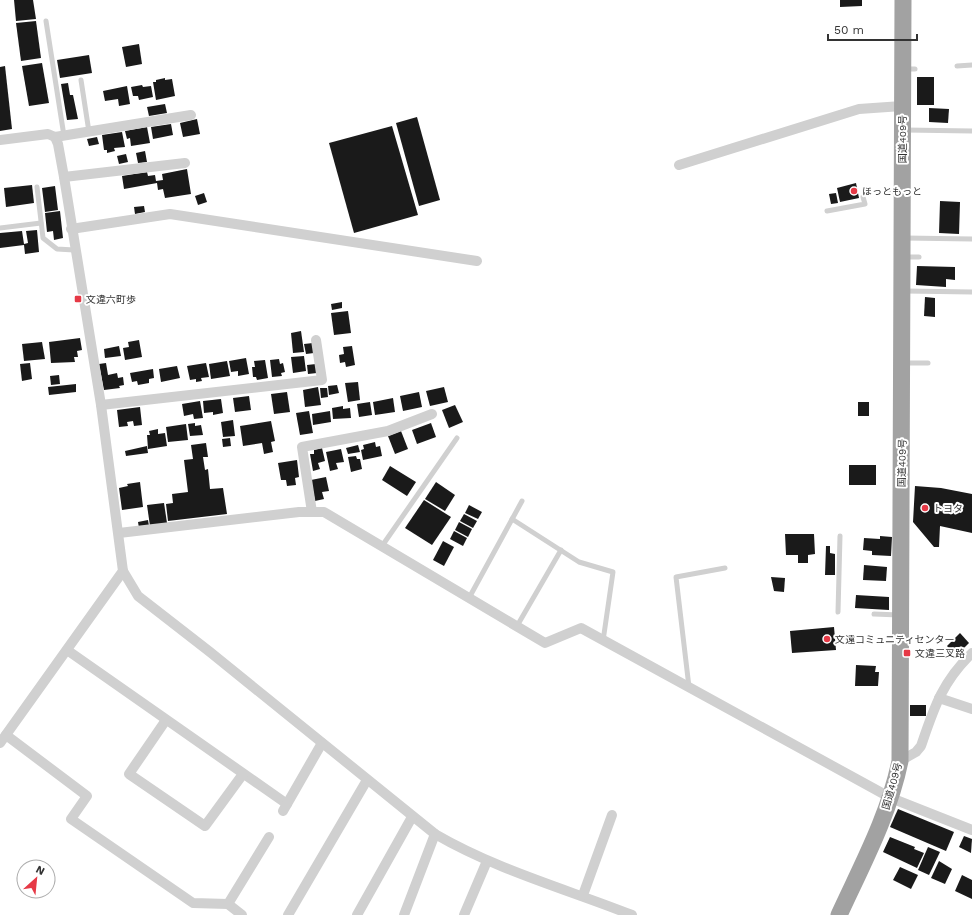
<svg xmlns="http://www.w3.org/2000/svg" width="972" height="915" font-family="'Work Sans','Noto Sans JP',sans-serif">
	<rect width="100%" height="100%" fill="#fff"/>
	<g fill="#1a1a1a">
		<path d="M14,0h19l3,19 -20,2z"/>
		<path d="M840,0h22v6l-22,1z"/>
		<path d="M36,21l5,37 -20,3 -5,-38z"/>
		<path d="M139,44l3,20 -16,3 -4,-20z"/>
		<path d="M89,55l3,18 -32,5 -3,-18z"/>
		<path d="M42,63l7,40 -20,3 -7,-40z"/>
		<path d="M5,66l7,63 -12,2v-64z"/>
		<rect x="917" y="77" width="17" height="28"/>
		<path d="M165,78v2l7,-1 3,17 -19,4 -3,-18h3v-2z"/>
		<path d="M68,83l2,12h3l5,24 -11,1 -6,-36z"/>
		<path d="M142,85l1,2 8,-1 2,11 -14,3 -1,-4h-5l-2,-9z"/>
		<path d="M127,86l3,18 -11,2 -1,-7 -13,2 -2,-10z"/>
		<path d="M165,104l2,9 -18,3 -2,-9z"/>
		<path d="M929,108l20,1 -1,14 -19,-1z"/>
		<path d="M417,117l23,83 -21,6 -23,-83z"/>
		<path d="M197,119l3,15 -17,3 -3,-14z"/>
		<path d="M171,124l2,11 -20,4 -2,-12z"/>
		<path d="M392,126l26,89 -64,18 -25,-90z"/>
		<path d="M147,127l3,16 -19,3 -1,-8 -3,1 -2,-8z"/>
		<path d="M122,132l3,15 -11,1 1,3 -8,2v-3h-3l-2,-15z"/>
		<path d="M97,137l2,7 -10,2 -2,-7z"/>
		<path d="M145,151l2,11 -9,1 -2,-10z"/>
		<path d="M126,154l2,8 -9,2 -2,-8z"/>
		<path d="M187,169l4,25 -26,4 -2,-9 -5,1 -1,-7 -33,6 -2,-13 25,-4 1,4 7,-1 1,6 7,-1 -1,-6z"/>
		<path d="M856,183l3,15 -19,4 -3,-14z"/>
		<path d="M32,185l2,18 -28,4 -2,-19z"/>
		<path d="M55,186l3,24 -13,2 -3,-24z"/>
		<path d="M204,193l3,9 -9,3 -3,-9z"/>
		<path d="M836,193l2,10 -7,1 -2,-10z"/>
		<path d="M940,201l20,1 -1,32 -20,-1z"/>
		<path d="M144,206l1,6 -10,2 -1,-7z"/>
		<path d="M60,211l3,27 -9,2 -1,-9 -6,1 -2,-19z"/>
		<path d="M37,230l2,22 -14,2 -1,-9 -24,3v-15l22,-2 2,13 4,-1 -2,-12z"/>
		<path d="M917,266l38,1v13l-9,-1v8l-30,-2z"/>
		<path d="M925,297l10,1v19l-11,-1z"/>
		<path d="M342,302v6l-10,2 -1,-6z"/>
		<path d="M348,311l3,22 -17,2 -3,-22z"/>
		<path d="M301,331l3,21 -11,1 -2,-20z"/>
		<path d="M80,338l2,12 -5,1 1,6h-4l1,5 -24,1 -2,-21z"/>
		<path d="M139,340l3,17 -17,3 -2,-12 6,-1 -1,-5z"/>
		<path d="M42,342l3,17 -21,2 -2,-17z"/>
		<path d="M313,343l1,10 -8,1 -2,-10z"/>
		<path d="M119,346l2,10 -16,2 -1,-9z"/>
		<path d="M352,346l3,19 -9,2 -1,-5 -5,1 -1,-8 5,-1 -1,-7z"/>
		<path d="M304,356l2,15 -13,2 -2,-16z"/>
		<path d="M246,358l3,16 -11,2v-5l-7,1 -2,-11z"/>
		<path d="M279,359l1,5 3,-1 2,9 -4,1 1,3 -10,1 -2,-17z"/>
		<path d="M265,360l3,18 -11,2 -1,-3h-3l-1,-10h3l-1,-6z"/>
		<path d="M227,361l3,15 -19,3 -2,-15z"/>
		<path d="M30,363l2,16 -10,2 -2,-17z"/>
		<path d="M106,363l2,12 9,-2 1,5 5,-1 1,8 -5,1 1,2 -16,2 -5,-26z"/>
		<path d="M206,363l3,14 -8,1 1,3 -6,1v-3l-6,1 -3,-14z"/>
		<path d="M316,364l1,9 -9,1 -1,-9z"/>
		<path d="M177,366l3,12 -19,4 -2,-13z"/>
		<path d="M153,369l1,9 -5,1v4l-11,2 -1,-4 -5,1 -2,-9z"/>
		<path d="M59,375l1,9 -9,1 -1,-9z"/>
		<path d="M358,382l2,18 -12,2 -3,-19z"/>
		<path d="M76,384v8l-27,3 -1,-8z"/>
		<path d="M337,385l2,8 -10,2 -1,-9z"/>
		<path d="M318,387l3,18 -16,2 -2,-17z"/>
		<path d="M444,387l4,15 -18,4 -4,-15z"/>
		<path d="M320,388h7l1,9 -7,1z"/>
		<path d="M287,392l3,20 -16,2 -3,-20z"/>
		<path d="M419,392l3,15 -19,4 -3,-15z"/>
		<path d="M249,396l2,14 -16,2 -2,-14z"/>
		<path d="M393,398l2,14 -20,3 -2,-13z"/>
		<path d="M221,399l2,14 -10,2v-3l-9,1 -1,-12z"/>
		<path d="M200,401l3,17 -9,1 -1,-5 -9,2 -2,-12z"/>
		<path d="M370,402l2,13 -13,2 -2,-13z"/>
		<rect x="858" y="402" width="11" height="14"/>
		<path d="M455,405l8,17 -14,6 -7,-18z"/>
		<path d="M343,406v3l7,-1 1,10 -18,1 -1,-11z"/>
		<path d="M140,407l2,18 -8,1 -1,-5 -6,1 1,4 -9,1 -2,-17z"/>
		<path d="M309,411l4,22 -13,2 -4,-22z"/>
		<path d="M330,411l1,11 -18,3 -1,-11z"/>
		<path d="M233,420l2,16 -12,1 -2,-15z"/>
		<path d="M271,421l4,20 -4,1 2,10 -9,2 -2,-11 -19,3 -3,-20z"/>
		<path d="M195,423v3l6,-1 2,10 -13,1 -2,-12z"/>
		<path d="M431,423l5,14 -19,7 -5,-14z"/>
		<path d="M186,424l2,16 -20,2 -2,-15z"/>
		<path d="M158,429v5l7,-1 2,13 -19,3 -1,-14h3l-1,-4z"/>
		<path d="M401,431l7,18 -13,5 -7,-18z"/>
		<path d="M230,438l1,8 -8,1 -1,-8z"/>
		<path d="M375,442l1,5 4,-1 2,10 -19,4 -2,-10 3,-1 -1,-4z"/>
		<path d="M206,443l2,14h-5l2,13 3,-1 2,20 13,-1 4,26 -59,7 -2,-17 7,-1 -1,-9 16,-2 -4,-32 9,-1 -2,-14z"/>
		<path d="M358,445l2,7 -12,2 -2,-6z"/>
		<path d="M147,446l1,7 -22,3 -1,-5z"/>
		<path d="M322,448l3,13 -7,2 2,6 -7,2 -3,-17h4v-4z"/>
		<path d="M341,449l3,13 -8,1 2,6 -8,2 -4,-19z"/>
		<path d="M356,456l1,3h3l2,10 -11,3 -3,-15z"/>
		<path d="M297,460l2,17 -4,1 1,7 -9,1 -1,-6h-5l-3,-17z"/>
		<rect x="849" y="465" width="27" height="20"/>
		<path d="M390,466l26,16 -9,14 -25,-16z"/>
		<path d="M326,477l3,14 -7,1 2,7 -9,2 -4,-21z"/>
		<path d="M140,482l3,25 -21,3 -3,-22 9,-2 -1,-2z"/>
		<path d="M436,482l19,13 -10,16 -20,-12z"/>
		<path d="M915,486l26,2 31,6v39l-32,-7 -1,21h-5l-21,-25z"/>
		<path d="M424,500l27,17 -19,28 -27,-17z"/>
		<path d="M164,503l3,20 -17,3 -3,-21z"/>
		<path d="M469,505l13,7 -4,7 -13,-6z"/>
		<path d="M464,514l13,7 -4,7 -13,-7z"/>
		<path d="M148,520l1,6 -10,2 -1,-6z"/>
		<path d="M459,522l13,7 -4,8 -13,-7z"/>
		<path d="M454,531l13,7 -4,8 -13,-7z"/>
		<path d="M785,534h29l1,20 -7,1v8h-10v-8h-12z"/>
		<path d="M880,536l12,1 -1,19 -19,-1v-4l-9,-1 1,-12 16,1z"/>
		<path d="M443,541l11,6 -10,19 -11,-6z"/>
		<path d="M826,546h4v7l5,1v21h-10z"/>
		<path d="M864,565l23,2 -1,14 -23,-1z"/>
		<path d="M771,577l14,1 -1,14 -10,-1z"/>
		<path d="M856,595l33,2v13l-34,-2z"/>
		<path d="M834,627l2,23 -44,3 -2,-22z"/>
		<path d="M960,633l9,10 -13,13 -9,-10z"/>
		<path d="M856,665l20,1 -1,6h4l-1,14h-23z"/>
		<rect x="910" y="705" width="16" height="11"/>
		<path d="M898,809l56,23 -8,19 -56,-24z"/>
		<path d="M964,836l8,3 -1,14 -12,-6z"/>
		<path d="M890,837l25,10 -1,2 10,4 -7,15 -34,-16z"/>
		<path d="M928,847l12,5 -11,23 -11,-5z"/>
		<path d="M939,861l13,8 -7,15 -14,-6z"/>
		<path d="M900,867l18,8 -7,14 -18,-9z"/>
		<path d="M962,875l10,5v19l-17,-8z"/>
	</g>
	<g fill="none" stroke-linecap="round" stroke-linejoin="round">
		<g stroke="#d0d0d0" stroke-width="5">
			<path d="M46,21l18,115"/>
			<path d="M957,66l15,-1"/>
			<path d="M906,69h9"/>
			<path d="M81,80l8,52"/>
			<path d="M905,130l67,1"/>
			<path d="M37,187l6,51 14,11 17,1"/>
			<path d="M889,192l11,-2"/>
			<path d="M827,211l38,-7 -2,-7"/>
			<path d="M0,228l41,-5"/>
			<path d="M905,238l67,1"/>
			<path d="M905,257h14"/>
			<path d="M905,291l67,1"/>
			<path d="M903,363h25"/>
			<path d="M512,519l67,43 34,10 -10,69"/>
			<path d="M382,546l75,-108"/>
			<path d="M469,598l53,-97"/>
			<path d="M838,612l2,-76"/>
			<path d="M874,614l25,1"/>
			<path d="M517,626l44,-76"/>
			<path d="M689,687l-13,-110 49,-9"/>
		</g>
		<g stroke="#d0d0d0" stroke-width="10">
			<path d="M0,140l48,-6 7,3 136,-22"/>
			<path d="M679,165l180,-56 43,-3"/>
			<path d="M64,177l121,-14"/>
			<path d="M71,229l99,-15 307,47"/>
			<path d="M101,405l221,-25 -6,-40"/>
			<path d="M312,512l-10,-65 86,-16 44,-17"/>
			<path d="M119,533l180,-21h25l221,131 36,-15 310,170 81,32"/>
			<path d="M123,571l15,25 72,56 225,182c62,36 131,55 197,81"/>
			<path d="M67,650l220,154"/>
			<path d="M939,698l33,11"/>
			<path d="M166,720l-37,54 76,52 38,-52"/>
			<path d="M6,735l81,61 -16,23 122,84 35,1 14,11"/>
			<path d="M0,743l123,-172 -22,-166 -37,-228 -6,-33 -3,-7"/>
			<path d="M900,761l16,-9 5,-6c13,-38 21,-64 51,-93"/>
			<path d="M283,811l39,-68"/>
			<path d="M583,895l29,-80"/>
			<path d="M228,904l41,-67"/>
			<path d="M288,915l79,-135"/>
			<path d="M357,915l55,-98"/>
			<path d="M404,915l31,-81"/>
			<path d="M464,915l23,-54"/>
		</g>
		<path stroke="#a2a2a2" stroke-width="17" d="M839,915c23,-50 50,-100 61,-154l3,-761"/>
	</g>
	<g fill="#e63946" stroke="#fff" stroke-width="1.5">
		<circle cx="854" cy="191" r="4"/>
		<rect x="74" y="295" width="8" height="8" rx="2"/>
		<circle cx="925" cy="508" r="4"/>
		<circle cx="827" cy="639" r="4"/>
		<rect x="903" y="649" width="8" height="8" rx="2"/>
	</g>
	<g text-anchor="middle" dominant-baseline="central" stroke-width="4" stroke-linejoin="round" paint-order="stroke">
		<g font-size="10" fill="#333" stroke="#fff">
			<text transform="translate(902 139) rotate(-90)">国道409号</text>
			<text transform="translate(902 463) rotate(-89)">国道409号</text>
			<text transform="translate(892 786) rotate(-74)">国道409号</text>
		</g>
		<g font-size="10" fill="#333" stroke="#fff" text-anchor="start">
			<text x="862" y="191">ほっともっと</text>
			<text x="86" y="299">文違六町歩</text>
			<text x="933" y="508">トヨタ</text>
			<text x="835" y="639">文遠コミュニティセンター</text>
			<text x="915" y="653">文違三叉路</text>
		</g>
	</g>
	<g transform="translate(36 879) rotate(27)"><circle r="19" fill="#ffffff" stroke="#adadad"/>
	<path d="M0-3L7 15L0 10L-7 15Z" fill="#e63946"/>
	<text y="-6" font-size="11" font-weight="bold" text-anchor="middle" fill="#333333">N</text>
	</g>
	<path d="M828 34v6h89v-6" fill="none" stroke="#333333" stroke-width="2"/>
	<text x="834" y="34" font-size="12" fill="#333333" stroke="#ffffff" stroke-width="3" paint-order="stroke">50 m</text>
</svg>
